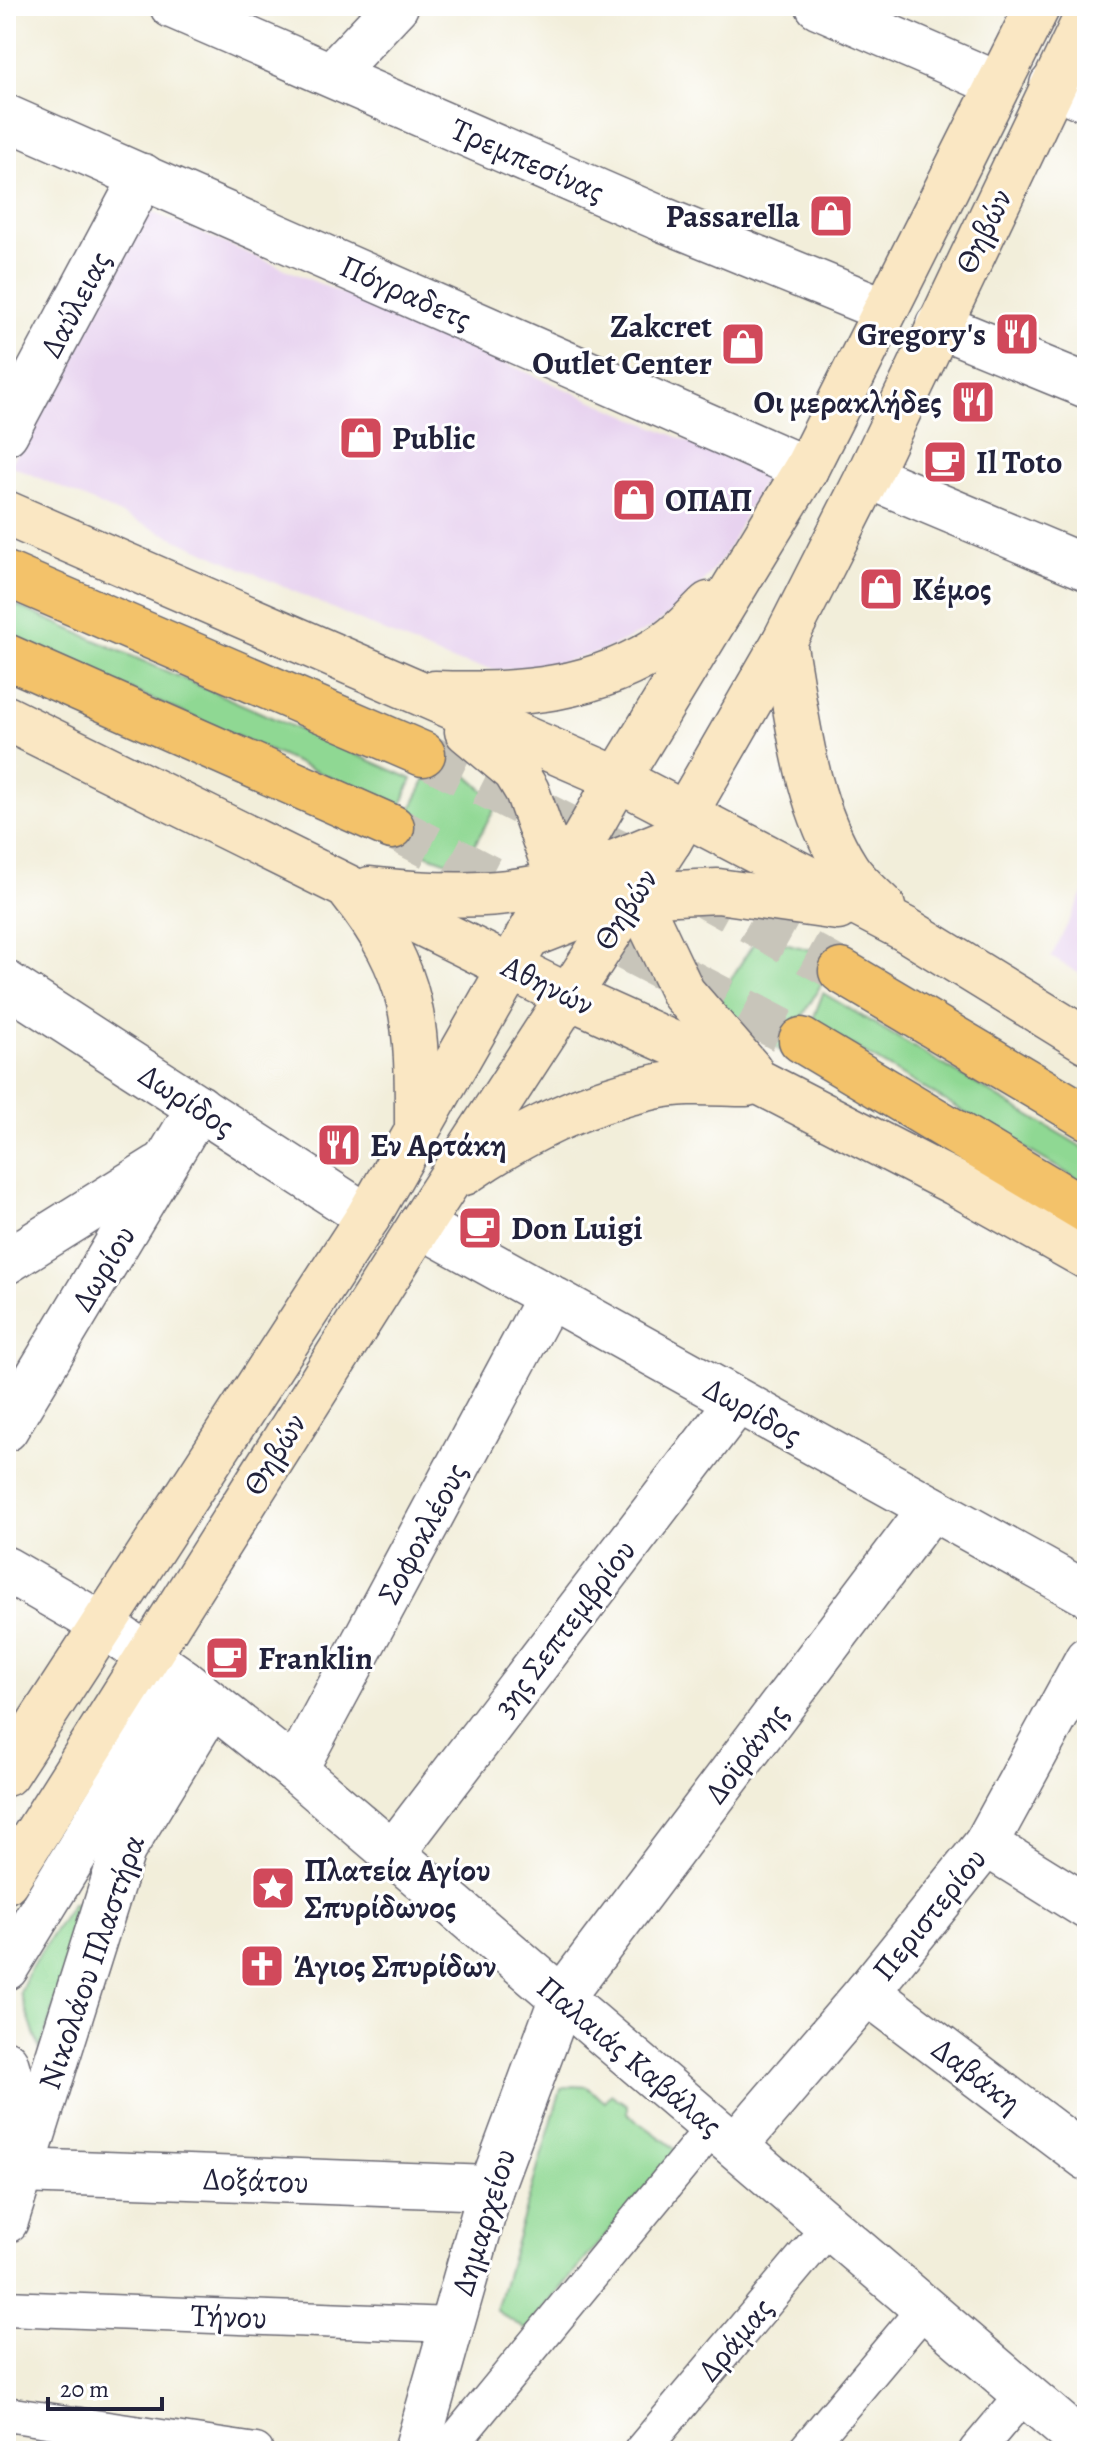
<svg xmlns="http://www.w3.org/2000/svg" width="1093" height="2457" font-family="Alegreya,serif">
	<rect width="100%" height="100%" fill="#fff"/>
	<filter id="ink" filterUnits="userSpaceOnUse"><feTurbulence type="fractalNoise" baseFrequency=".0125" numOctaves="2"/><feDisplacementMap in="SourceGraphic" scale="16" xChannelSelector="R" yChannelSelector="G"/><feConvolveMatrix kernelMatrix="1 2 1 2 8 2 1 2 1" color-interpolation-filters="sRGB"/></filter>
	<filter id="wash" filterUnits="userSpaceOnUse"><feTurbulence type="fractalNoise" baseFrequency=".006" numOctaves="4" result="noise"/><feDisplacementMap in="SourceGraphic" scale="32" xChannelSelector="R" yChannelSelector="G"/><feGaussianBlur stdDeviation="1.8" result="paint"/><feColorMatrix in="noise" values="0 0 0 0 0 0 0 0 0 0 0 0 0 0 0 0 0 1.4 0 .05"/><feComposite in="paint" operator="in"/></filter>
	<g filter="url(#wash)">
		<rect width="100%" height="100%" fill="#f2eeda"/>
		<g fill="#e7d2ef">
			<path d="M145,209l621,266 -42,81 -33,41 -40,31 -48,23 -52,14 -53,5 -47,-9 -441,-196z"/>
			<path d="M1087,886v92l-36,-21z"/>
		</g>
		<g fill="#8fd893" stroke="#587d67" stroke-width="2">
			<path d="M6,601l406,178 -12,29 -394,-173z"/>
			<path d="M440,751l58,52 -36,64 -68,-24z"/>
			<path d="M758,936l79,21 -55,95 -66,-49z"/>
			<path d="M823,993l264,157v35l-275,-163z"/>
			<path d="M81,1903l4,8 -45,139 -20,-57 9,-22 43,-67z"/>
			<path d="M573,2086l14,1 18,15 6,-8 16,11v8l50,37 -151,180 -30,-20 65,-221z"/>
		</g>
	</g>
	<g filter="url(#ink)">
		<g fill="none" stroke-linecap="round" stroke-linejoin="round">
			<g stroke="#c8c5ba" stroke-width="44" stroke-dasharray="44 22" stroke-linecap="butt">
				<path d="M423,754l197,99"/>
				<path d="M392,827l409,213"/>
				<path d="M692,889l149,82"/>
			</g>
			<g stroke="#6b6973" stroke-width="37">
				<g id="pedestrian">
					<path d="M6,2308l445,17"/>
					<path d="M6,2414l250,37"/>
					<path d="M442,2451l11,-8 260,-316"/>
					<path d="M641,2451l188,-224"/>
					<path d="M805,2451l120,-143"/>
					<path d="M976,2451l48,-57"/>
				</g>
			</g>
			<g stroke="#6b6973" stroke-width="47">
				<g id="minor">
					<path d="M172,6l485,211 228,93"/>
					<path d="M818,6l180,78"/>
					<path d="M332,74l64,-68"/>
					<path d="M1052,85l35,15"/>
					<path d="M6,117l800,352"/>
					<path d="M938,325l149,61"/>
					<path d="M6,433l137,-257"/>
					<path d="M868,476l219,92"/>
					<path d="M6,983l362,234"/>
					<path d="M420,1225l667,369"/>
					<path d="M6,1262l152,-95"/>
					<path d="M6,1429l193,-322"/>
					<path d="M6,1569l97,56"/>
					<path d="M295,1770l254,-474"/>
					<path d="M986,1844l101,63"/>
					<path d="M392,1854l345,-452"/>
					<path d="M6,1968l176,-288"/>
					<path d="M867,1992l220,166"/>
					<path d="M562,1997l369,-489"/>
					<path d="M736,2145l131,-153 119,-148 101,-185"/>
					<path d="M21,2171l470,17"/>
				</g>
			</g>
			<g stroke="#6b6973" stroke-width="47">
				<g id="tertiary">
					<path d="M103,1625l79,55 113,90 792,677"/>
					<path d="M6,2063l24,80"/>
					<path d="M6,2221l117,-371 89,-146"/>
					<path d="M416,2451l75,-263 71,-191"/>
				</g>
			</g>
			<g stroke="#6b6973" stroke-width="47">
				<g id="secondary">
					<path d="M6,513l612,266 287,150 182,112"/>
					<path d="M784,642c14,76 20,158 62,225 9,15 25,28 37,40"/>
					<path d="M435,693c84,3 162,-2 233,-51 15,-10 28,-26 41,-38"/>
					<path d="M6,718l562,278 195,88 192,99 132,74"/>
					<path d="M467,731l48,40 12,20 38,107"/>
					<path d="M626,873l57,120 67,77"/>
					<path d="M370,889c62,7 129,10 190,-7 37,-11 74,-28 110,-42"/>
					<path d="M351,892c66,83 66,132 66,234"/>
					<path d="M527,937l107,-42 84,-4 120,17"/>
					<path d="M464,1173c60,-41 119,-71 190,-86 30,-7 63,-3 93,-3"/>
					<path d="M6,1774l362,-557 250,-438 188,-310 232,-463"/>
					<path d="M6,1881l414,-656 250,-385 114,-198 84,-166 219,-461"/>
				</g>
			</g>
			<g stroke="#6b6973" stroke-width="47">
				<g id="trunk">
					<path d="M6,574l417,180"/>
					<path d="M6,656l386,171"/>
					<path d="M841,971l246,146"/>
					<path d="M801,1040l286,171"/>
				</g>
			</g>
			<use href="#pedestrian" stroke="#fff" stroke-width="34"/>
			<use href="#minor" stroke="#fff" stroke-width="44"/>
			<use href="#tertiary" stroke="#fff" stroke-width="44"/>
			<use href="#secondary" stroke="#fae7c3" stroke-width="44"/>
			<use href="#trunk" stroke="#f3c26a" stroke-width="44"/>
		</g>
	</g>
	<defs>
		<g id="shop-square" transform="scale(2.3)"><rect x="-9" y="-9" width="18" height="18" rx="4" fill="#d1495b" stroke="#fff"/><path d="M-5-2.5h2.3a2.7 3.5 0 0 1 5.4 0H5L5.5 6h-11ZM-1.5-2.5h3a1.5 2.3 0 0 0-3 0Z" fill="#fff"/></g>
		<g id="restaurant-square" transform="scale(2.3)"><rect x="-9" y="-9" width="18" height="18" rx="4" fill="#d1495b" stroke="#fff"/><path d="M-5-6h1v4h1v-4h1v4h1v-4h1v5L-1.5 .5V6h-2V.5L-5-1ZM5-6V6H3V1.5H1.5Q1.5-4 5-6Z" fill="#fff"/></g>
		<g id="cafe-square" transform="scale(2.3)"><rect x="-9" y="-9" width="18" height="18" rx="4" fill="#d1495b" stroke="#fff"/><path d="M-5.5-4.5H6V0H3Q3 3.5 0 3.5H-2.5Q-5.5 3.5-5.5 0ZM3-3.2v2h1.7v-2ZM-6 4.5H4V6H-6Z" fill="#fff"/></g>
		<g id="sight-square" transform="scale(2.3)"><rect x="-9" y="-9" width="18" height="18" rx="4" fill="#d1495b" stroke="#fff"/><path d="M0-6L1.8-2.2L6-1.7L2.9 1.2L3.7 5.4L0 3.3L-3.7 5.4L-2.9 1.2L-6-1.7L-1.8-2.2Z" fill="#fff"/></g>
		<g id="church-square" transform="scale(2.3)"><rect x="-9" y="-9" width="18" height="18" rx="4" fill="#d1495b" stroke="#fff"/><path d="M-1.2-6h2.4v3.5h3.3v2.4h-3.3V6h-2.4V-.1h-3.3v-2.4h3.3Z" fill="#fff"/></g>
	</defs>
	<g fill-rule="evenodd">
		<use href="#shop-square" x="831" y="216"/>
		<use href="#restaurant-square" x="1017" y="334"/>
		<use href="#shop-square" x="743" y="344"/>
		<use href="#restaurant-square" x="973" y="402"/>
		<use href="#shop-square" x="361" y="438"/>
		<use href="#cafe-square" x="945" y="462"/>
		<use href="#shop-square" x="634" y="500"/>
		<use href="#shop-square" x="881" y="589"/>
		<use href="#restaurant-square" x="339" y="1145"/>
		<use href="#cafe-square" x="480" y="1228"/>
		<use href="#cafe-square" x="227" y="1658"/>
		<use href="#sight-square" x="273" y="1888"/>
		<use href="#church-square" x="262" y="1966"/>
	</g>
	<g text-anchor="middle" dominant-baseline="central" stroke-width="6" stroke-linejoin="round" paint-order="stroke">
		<g font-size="32" fill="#22223b" stroke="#fff">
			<text transform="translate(528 160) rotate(24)">Τρεμπεσίνας</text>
			<text transform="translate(983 231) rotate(-64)">Θηβών</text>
			<text transform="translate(406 292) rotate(24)">Πόγραδετς</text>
			<text transform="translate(75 304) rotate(-62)">Δαύλειας</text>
			<text transform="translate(625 909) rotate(-57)">Θηβών</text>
			<text transform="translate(548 985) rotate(26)">Αθηνών</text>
			<text transform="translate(187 1100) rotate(33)">Δωρίδος</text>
			<text transform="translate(103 1268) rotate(-59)">Δωρίου</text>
			<text transform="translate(753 1411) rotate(29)">Δωρίδος</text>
			<text transform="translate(274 1454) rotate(-58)">Θηβών</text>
			<text transform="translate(422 1533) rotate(-62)">Σοφοκλέους</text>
			<text transform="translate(564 1628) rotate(-53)">3ης Σεπτεμβρίου</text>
			<text transform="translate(746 1753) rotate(-53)">Δοϊράνης</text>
			<text transform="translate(929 1914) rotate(-51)">Περιστερίου</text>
			<text transform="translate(91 1962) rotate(-71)">Νικολάου Πλαστήρα</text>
			<text transform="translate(630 2056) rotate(40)">Παλαιάς Καβάλας</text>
			<text transform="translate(977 2075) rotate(37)">Δαβάκη</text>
			<text transform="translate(256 2180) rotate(2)">Δοξάτου</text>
			<text transform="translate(483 2222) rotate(-73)">Δημαρχείου</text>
			<text transform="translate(229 2316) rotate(2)">Τήνου</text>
			<text transform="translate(735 2339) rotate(-50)">Δράμας</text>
		</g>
		<g font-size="32" font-weight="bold" fill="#22223b" stroke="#fff" text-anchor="start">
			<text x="800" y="216" text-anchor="end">Passarella</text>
			<text x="712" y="326" text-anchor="end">Zakcret<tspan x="712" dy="37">Outlet Center</tspan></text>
			<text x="986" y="334" text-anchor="end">Gregory's</text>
			<text x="942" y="402" text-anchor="end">Οι μερακλήδες</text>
			<text x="392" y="438">Public</text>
			<text x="976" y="462">Il Toto</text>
			<text x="665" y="500">ΟΠΑΠ</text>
			<text x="912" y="589">Κέμος</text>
			<text x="370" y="1145">Εν Αρτάκη</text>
			<text x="511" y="1228">Don Luigi</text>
			<text x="258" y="1658">Franklin</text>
			<text x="304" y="1870">Πλατεία Αγίου<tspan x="304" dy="37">Σπυρίδωνος</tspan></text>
			<text x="293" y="1966">Άγιος Σπυρίδων</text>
		</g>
	</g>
	<rect width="1093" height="2457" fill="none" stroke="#fff" stroke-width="32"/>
	<path d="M48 2397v12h114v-12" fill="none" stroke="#22223b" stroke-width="4"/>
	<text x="60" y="2397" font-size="24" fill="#22223b" stroke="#ffffff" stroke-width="6" paint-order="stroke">20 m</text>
</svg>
